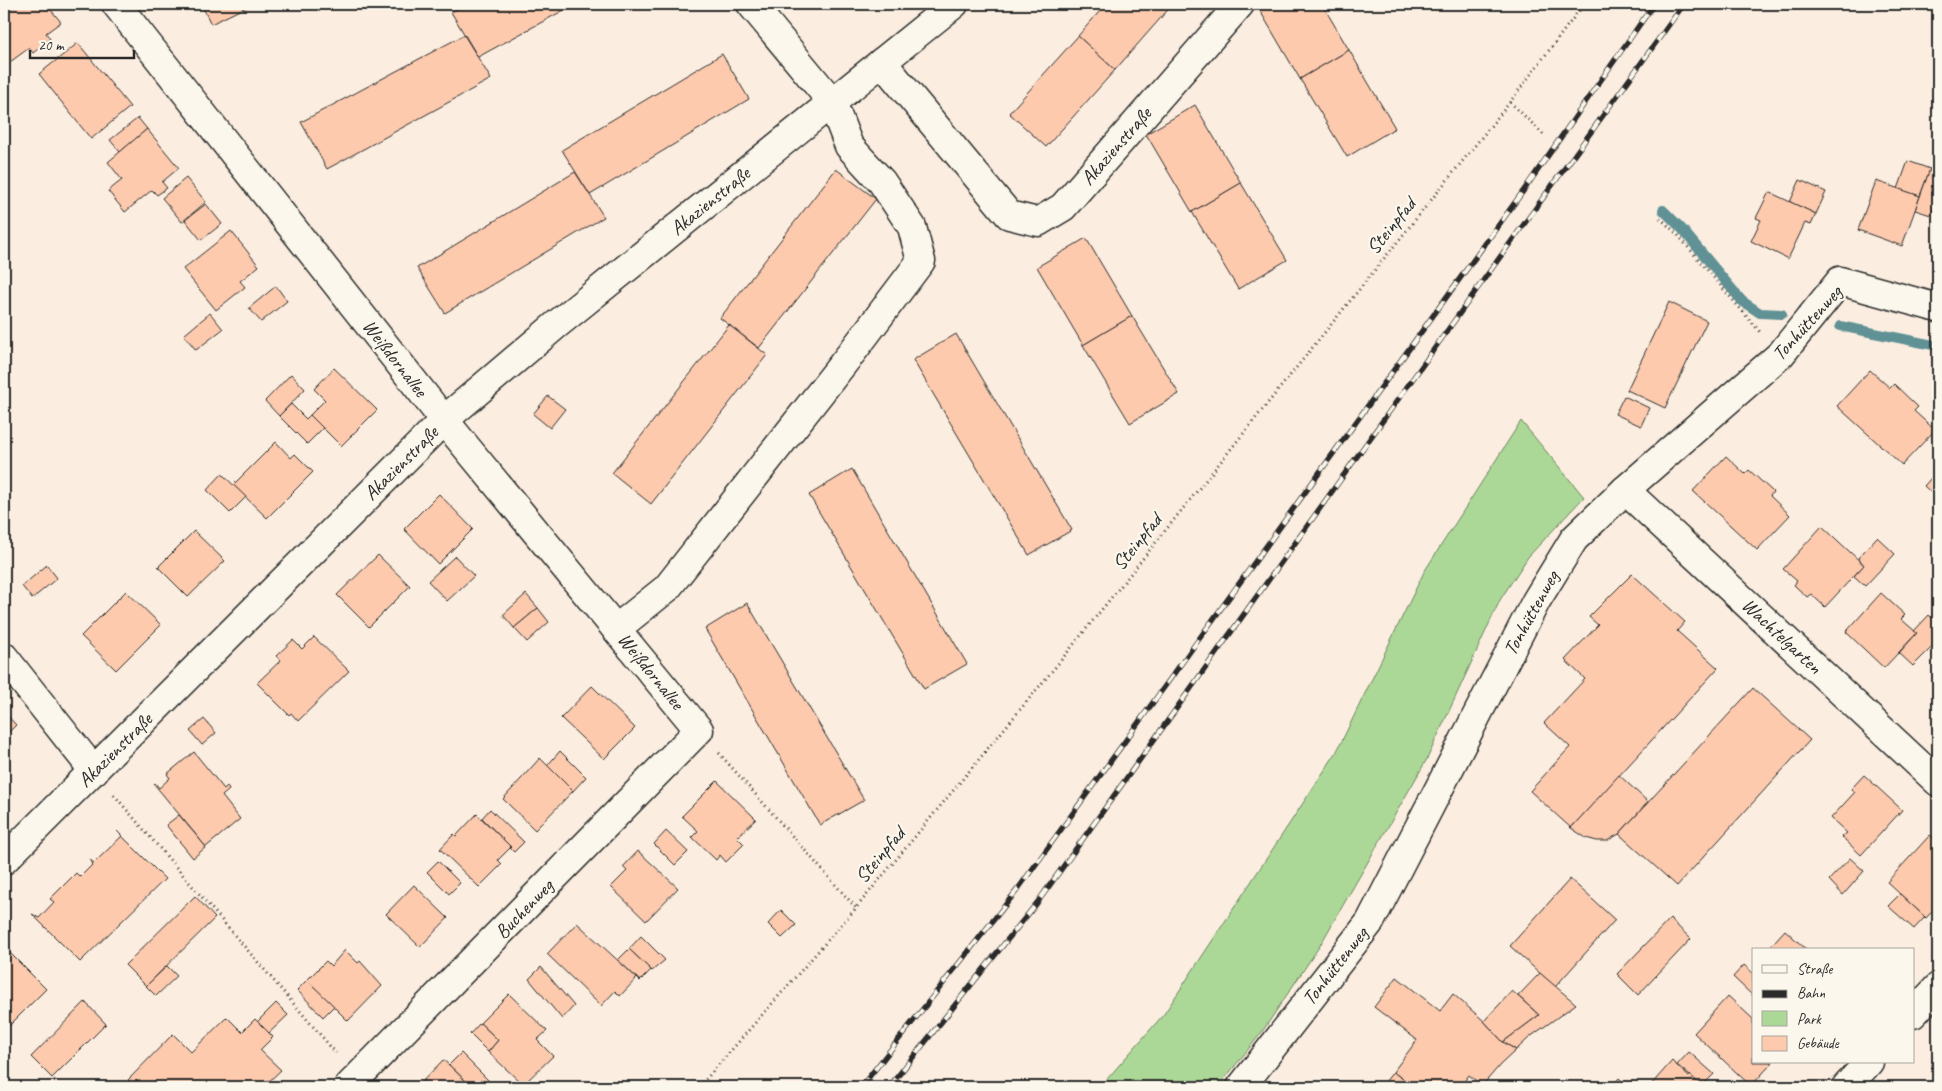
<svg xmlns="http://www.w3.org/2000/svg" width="1942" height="1091" font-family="Caveat,sans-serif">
	<rect width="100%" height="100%" fill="#fbeee0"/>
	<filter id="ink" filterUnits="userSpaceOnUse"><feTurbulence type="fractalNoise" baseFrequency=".02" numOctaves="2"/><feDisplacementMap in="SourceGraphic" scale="10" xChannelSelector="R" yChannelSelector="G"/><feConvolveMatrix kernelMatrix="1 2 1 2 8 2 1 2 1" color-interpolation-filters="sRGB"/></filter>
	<g filter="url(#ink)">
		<path fill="#acd897" stroke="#6c8261" d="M1521,421l63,76 -56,60 -28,43 -73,159 -108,188 -57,85 -44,55h-118l64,-73 172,-261 88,-181z"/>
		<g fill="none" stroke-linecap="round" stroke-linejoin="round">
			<g stroke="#609195" stroke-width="10">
				<path d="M1663,210l19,19 60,72 18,12 22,1"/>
				<path d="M1840,326l98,20"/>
			</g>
		</g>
		<g fill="#fdcaae" stroke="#2b2b2b">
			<path d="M4,4h42l15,18 -15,11 4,6 -17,14 -4,-5 -19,14 -6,-8z"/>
			<path d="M201,4h51l-41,20z"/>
			<path d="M466,4h109l-97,53 -27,-45z"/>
			<path d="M1106,4h67l-58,66 -37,-34z"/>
			<path d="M1256,4h66l27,46 -49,29z"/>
			<path d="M464,35l27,44 -164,90 -26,-47z"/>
			<path d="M1078,36l37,34 -69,77 -37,-34z"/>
			<path d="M78,43l52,64 -39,32 -52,-65z"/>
			<path d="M1349,50l46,78 -48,29 -47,-78z"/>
			<path d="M722,54l27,45 -159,96 -28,-45z"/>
			<path d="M1195,105l46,78 -49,29 -46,-78z"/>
			<path d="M138,118l9,11 -27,23 -10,-12z"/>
			<path d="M147,129l32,39 -17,14 5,6 -10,7 -5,-5 -27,22 -17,-21 14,-11 -14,-18z"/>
			<path d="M1908,161l22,8 -10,27 -22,-7z"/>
			<path d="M836,169l40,30 -117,149 -39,-30z"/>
			<path d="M1930,169l8,3v22l-7,21 -16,-5z"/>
			<path d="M575,172l29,45 -159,96 -28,-45z"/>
			<path d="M186,178l20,24 -24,20 -20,-24z"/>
			<path d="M1800,180l26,12 -10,22 -26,-12z"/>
			<path d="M1876,181l44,15 -18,50 -44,-16z"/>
			<path d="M1241,183l46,77 -49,29 -46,-77z"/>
			<path d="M1769,192l47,22 -5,11 -6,-2 -17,36 -37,-18 10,-21 -5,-2z"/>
			<path d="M206,204l16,20 -21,16 -16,-20z"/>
			<path d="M231,231l28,35 -19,15 5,6 -29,23 -33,-41z"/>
			<path d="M1086,238l46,78 -49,29 -46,-78z"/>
			<path d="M276,286l11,15 -26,21 -12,-14z"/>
			<path d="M1669,302l38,19 -42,87 -38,-18z"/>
			<path d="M210,313l13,16 -27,21 -12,-15z"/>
			<path d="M1132,316l47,78 -49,29 -47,-78z"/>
			<path d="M729,325l38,30 -116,149 -39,-31z"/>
			<path d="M956,334l116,196 -43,25 -116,-195z"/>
			<path d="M334,368l43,42 -36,36 -31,-31 15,-15 -11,-11z"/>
			<path d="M1870,370l20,18 4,-4 24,23 -4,4 21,19 -33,35 -65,-59z"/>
			<path d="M291,374l14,15 -26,27 -14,-15z"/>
			<path d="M548,396l17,13 -15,19 -17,-14z"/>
			<path d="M1624,396l25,12 -8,18 -26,-12z"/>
			<path d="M291,404l15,15 4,-4 13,13 -16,16 -28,-28z"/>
			<path d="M276,442l15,16 4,-4 18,18 -46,46 -34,-33z"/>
			<path d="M1726,456l19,18 4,-4 24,22 -3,4 20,19 -33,35 -64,-59z"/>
			<path d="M852,469l115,195 -43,25 -115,-194z"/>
			<path d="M1938,470v29l-14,-13z"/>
			<path d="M222,474l24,23 -16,16 -23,-23z"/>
			<path d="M439,494l34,35 -35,35 -34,-35z"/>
			<path d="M1822,526l42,39 -39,42 -14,-13 -4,3 -13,-12 3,-4 -14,-12z"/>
			<path d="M194,531l31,30 -37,36 -30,-30z"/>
			<path d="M1877,537l18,17 -30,32 -11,-10 10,-11 -6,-7z"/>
			<path d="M378,555l32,31 -41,41 -32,-32z"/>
			<path d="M455,556l19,20 -27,25 -19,-20z"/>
			<path d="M47,565l10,13 -25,21 -10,-13z"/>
			<path d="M1632,574l53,48 -8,9 41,37 -147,160 -41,-37 40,-44 -26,-24 41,-44 -20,-19 33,-35 -9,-8z"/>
			<path d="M126,591l35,34 -45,45 -35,-34z"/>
			<path d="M1881,593l24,22 -4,4 16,14 -33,35 -38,-36z"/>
			<path d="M526,594l12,14 -24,20 -11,-13z"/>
			<path d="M747,603l117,197 -44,25 -115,-196z"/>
			<path d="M538,608l11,14 -22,20 -13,-14z"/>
			<path d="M1929,615l9,9v17l-25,25 -14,-13 18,-20 -3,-2z"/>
			<path d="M314,637l35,34 -51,50 -7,-8 -2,2 -32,-32 24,-23 -5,-4 17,-16 9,9z"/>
			<path d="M592,686l43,42 -31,31 -43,-41z"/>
			<path d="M1753,688l57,52 -133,146 -58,-52z"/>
			<path d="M4,712l12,13 -11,11 -1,-1z"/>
			<path d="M204,719l12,14 -14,12 -12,-14z"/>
			<path d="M560,751l26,26 -13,14 -26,-25z"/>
			<path d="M194,752l30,37 3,-3 2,4 -7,6 18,23 -34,28 -52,-63 1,-1 4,5 11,-10 -3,-4z"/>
			<path d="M4,757l6,6 -6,6z"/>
			<path d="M540,758l33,33 -38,39 -32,-31z"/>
			<path d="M1619,775l29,27 -29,32 -12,7h-10l-11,-3 -15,-10z"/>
			<path d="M1864,775l38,35 -41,45 -19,-18 5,-4 -16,-15 24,-26 -4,-3z"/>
			<path d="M717,781l39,38 -19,18 7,7 -18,18 -6,-7 -4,5 -24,-23 6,-6 -16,-15z"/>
			<path d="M490,809l34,33 -10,10 -4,-4 1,-1 -29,-29z"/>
			<path d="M477,814l34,33 -13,13 4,4 -23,23 -39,-38 14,-15 2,2z"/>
			<path d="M179,815l27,32 -13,11 -27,-33z"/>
			<path d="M117,831l48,48 -85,83 -48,-48 7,4 15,-16 -4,-3 26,-26 4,4 13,-13 -4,-5 5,4 28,-27z"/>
			<path d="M666,831l22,21 -13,13 -21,-21z"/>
			<path d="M1930,835l8,8v62l-12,13 -39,-36z"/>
			<path d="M638,851l40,37 -32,33 -35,-34 16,-16 -4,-4z"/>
			<path d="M1850,858l14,13 -21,24 -14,-15z"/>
			<path d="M438,861l22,22 -11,11 -22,-22z"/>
			<path d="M1570,879l45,41 -60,67 -45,-41z"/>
			<path d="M414,885l34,33 -28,29 -34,-33z"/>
			<path d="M1900,894l25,23 -11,12 -26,-23z"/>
			<path d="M195,896l20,22 -69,68 -21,-21z"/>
			<path d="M781,910l15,15 -14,13 -14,-14z"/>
			<path d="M1670,919l21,20 -53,56 -21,-21z"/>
			<path d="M577,923l60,55 -17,18 -5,-5 -14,15 -54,-52z"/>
			<path d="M1785,930l22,20h-40z"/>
			<path d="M641,936l24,24 -13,11 -23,-22z"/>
			<path d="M4,947l42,42 -42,42z"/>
			<path d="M629,949l22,21 -11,11 -22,-21z"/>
			<path d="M345,950l13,13 2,-2 22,25 -34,35 -41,-41 19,-19 5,5z"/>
			<path d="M1744,965l9,8v23l-20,-19z"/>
			<path d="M167,966l10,10 -21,20 -10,-10z"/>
			<path d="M541,967l33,39 -12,13 -33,-40z"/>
			<path d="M1540,973l36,31 -46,33 -14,13 -13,-8 36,-27 -21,-19z"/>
			<path d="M1397,977l43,34 13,-17 31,27 19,21 13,8 -16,15 -18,21 -13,-11 -9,12h-41l-7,-5 -2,2 -17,-12 24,-32 -43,-33z"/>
			<path d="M307,980l27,26 -11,11 -26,-27z"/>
			<path d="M1512,991l27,24 -36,27 -19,-21z"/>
			<path d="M509,994l38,37 -10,9 16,16 -26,25h-8l-31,-29 10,-12 -18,-17z"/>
			<path d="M1728,996l25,23v43h20l-22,24 -57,-53z"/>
			<path d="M85,1002l21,22 -54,54 -21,-21z"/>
			<path d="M276,1003l12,12 -19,18 -12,-11z"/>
			<path d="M227,1017l15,15 13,-13 18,18 -13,13 21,20 -18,17h-128l-7,-7 45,-46 18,18z"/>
			<path d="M480,1023l18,17 -10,12 -18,-18z"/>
			<path d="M1689,1052l25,22 -12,12 -25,-21z"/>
			<path d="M461,1053l28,28 -6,6h-11l-23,-22z"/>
			<path d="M443,1060l6,5 23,22h-55z"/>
			<path d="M1672,1061l17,16 1,-2 13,12h-54z"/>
			<path d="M1393,1072l17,12 2,-2 7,5h-38z"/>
			<path d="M1619,1078l10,9h-18z"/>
		</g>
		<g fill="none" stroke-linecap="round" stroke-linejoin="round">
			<g stroke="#2b2b2b" stroke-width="31">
				<g id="minor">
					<path d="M116,4l328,416 255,310 -351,357"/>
					<path d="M882,62l127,153 29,7 25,-15 177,-203"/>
					<path d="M1625,490l313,292"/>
					<path d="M616,629l51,-41 186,-237 68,-90 -9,-34 -30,-45 -33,-36 -17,-44 -81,-98"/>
					<path d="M4,657l90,114"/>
					<path d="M4,860l440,-440 112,-95 398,-321"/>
					<path d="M1913,1014l25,-27"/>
					<path d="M1241,1087l129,-165 166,-321 38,-62 51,-49 156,-136 59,-73 98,27"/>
					<path d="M1846,1087l23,-25"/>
				</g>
			</g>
			<g stroke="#2b2b2b" stroke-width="3" stroke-dasharray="1 4" stroke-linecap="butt">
				<path d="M1510,102l34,33"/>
				<path d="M1660,218l17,16 83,98"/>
				<path d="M719,753l137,155"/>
				<path d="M114,795l222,258"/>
				<path d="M699,1087l157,-179 206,-249 448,-557 74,-98"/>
			</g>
			<use href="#minor" stroke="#fbf7ec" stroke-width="28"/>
			<g stroke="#2b2b2b" stroke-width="5.5">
				<g id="rail">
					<path d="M861,1087l157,-198 506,-699 130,-186"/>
					<path d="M889,1087l148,-184 458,-639 189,-260"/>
				</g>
			</g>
			<use href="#rail" stroke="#fbf7ec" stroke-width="4" stroke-dasharray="11" stroke-linecap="butt"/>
		</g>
	</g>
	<g text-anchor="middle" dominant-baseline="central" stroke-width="4.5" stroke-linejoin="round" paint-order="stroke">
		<g font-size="20" fill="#2b2b2b" stroke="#fbf7ec">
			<text transform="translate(1116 146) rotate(-49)">Akazienstraße</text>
			<text transform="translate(710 201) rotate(-39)">Akazienstraße</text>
			<text transform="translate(1391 226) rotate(-51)">Steinpfad</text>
			<text transform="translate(1807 323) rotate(-48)">Tonhüttenweg</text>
			<text transform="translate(395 358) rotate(52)">Weißdornallee</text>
			<text transform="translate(401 463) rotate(-45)">Akazienstraße</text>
			<text transform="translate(1137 542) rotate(-51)">Steinpfad</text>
			<text transform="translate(1531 613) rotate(-61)">Tonhüttenweg</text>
			<text transform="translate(1782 636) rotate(43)">Wachtelgarten</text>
			<text transform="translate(651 671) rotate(51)">Weißdornallee</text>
			<text transform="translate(115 750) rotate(-45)">Akazienstraße</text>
			<text transform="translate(880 855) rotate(-50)">Steinpfad</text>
			<text transform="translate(524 909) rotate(-46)">Buchenweg</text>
			<text transform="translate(1335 966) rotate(-52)">Tonhüttenweg</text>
		</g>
	</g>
	<rect width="1942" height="1091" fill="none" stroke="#fbf7ec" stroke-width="20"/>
	<rect x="10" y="10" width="1922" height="1071" fill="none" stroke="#2b2b2b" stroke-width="2" filter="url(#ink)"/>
	<rect x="1752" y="948" width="162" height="115" fill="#fbf7ec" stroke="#a8a59f"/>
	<rect x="1762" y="965" width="25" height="8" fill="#fbf7ec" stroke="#a8a59f"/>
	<text x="1797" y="974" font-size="15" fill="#2b2b2b">Straße</text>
	<rect x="1762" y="990" width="25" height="8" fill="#2b2b2b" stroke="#a8a59f"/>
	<text x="1797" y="998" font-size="15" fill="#2b2b2b">Bahn</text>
	<rect x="1762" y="1011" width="25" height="15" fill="#acd897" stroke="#a8a59f"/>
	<text x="1797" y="1024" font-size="15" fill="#2b2b2b">Park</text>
	<rect x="1762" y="1036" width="25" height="15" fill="#fdcaae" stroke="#a8a59f"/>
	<text x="1797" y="1048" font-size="15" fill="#2b2b2b">Gebäude</text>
	<path d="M30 50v8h104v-8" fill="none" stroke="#2b2b2b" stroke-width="2.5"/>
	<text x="38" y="50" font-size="15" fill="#2b2b2b" stroke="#fbf7ec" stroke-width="4" paint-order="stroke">20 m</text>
</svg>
